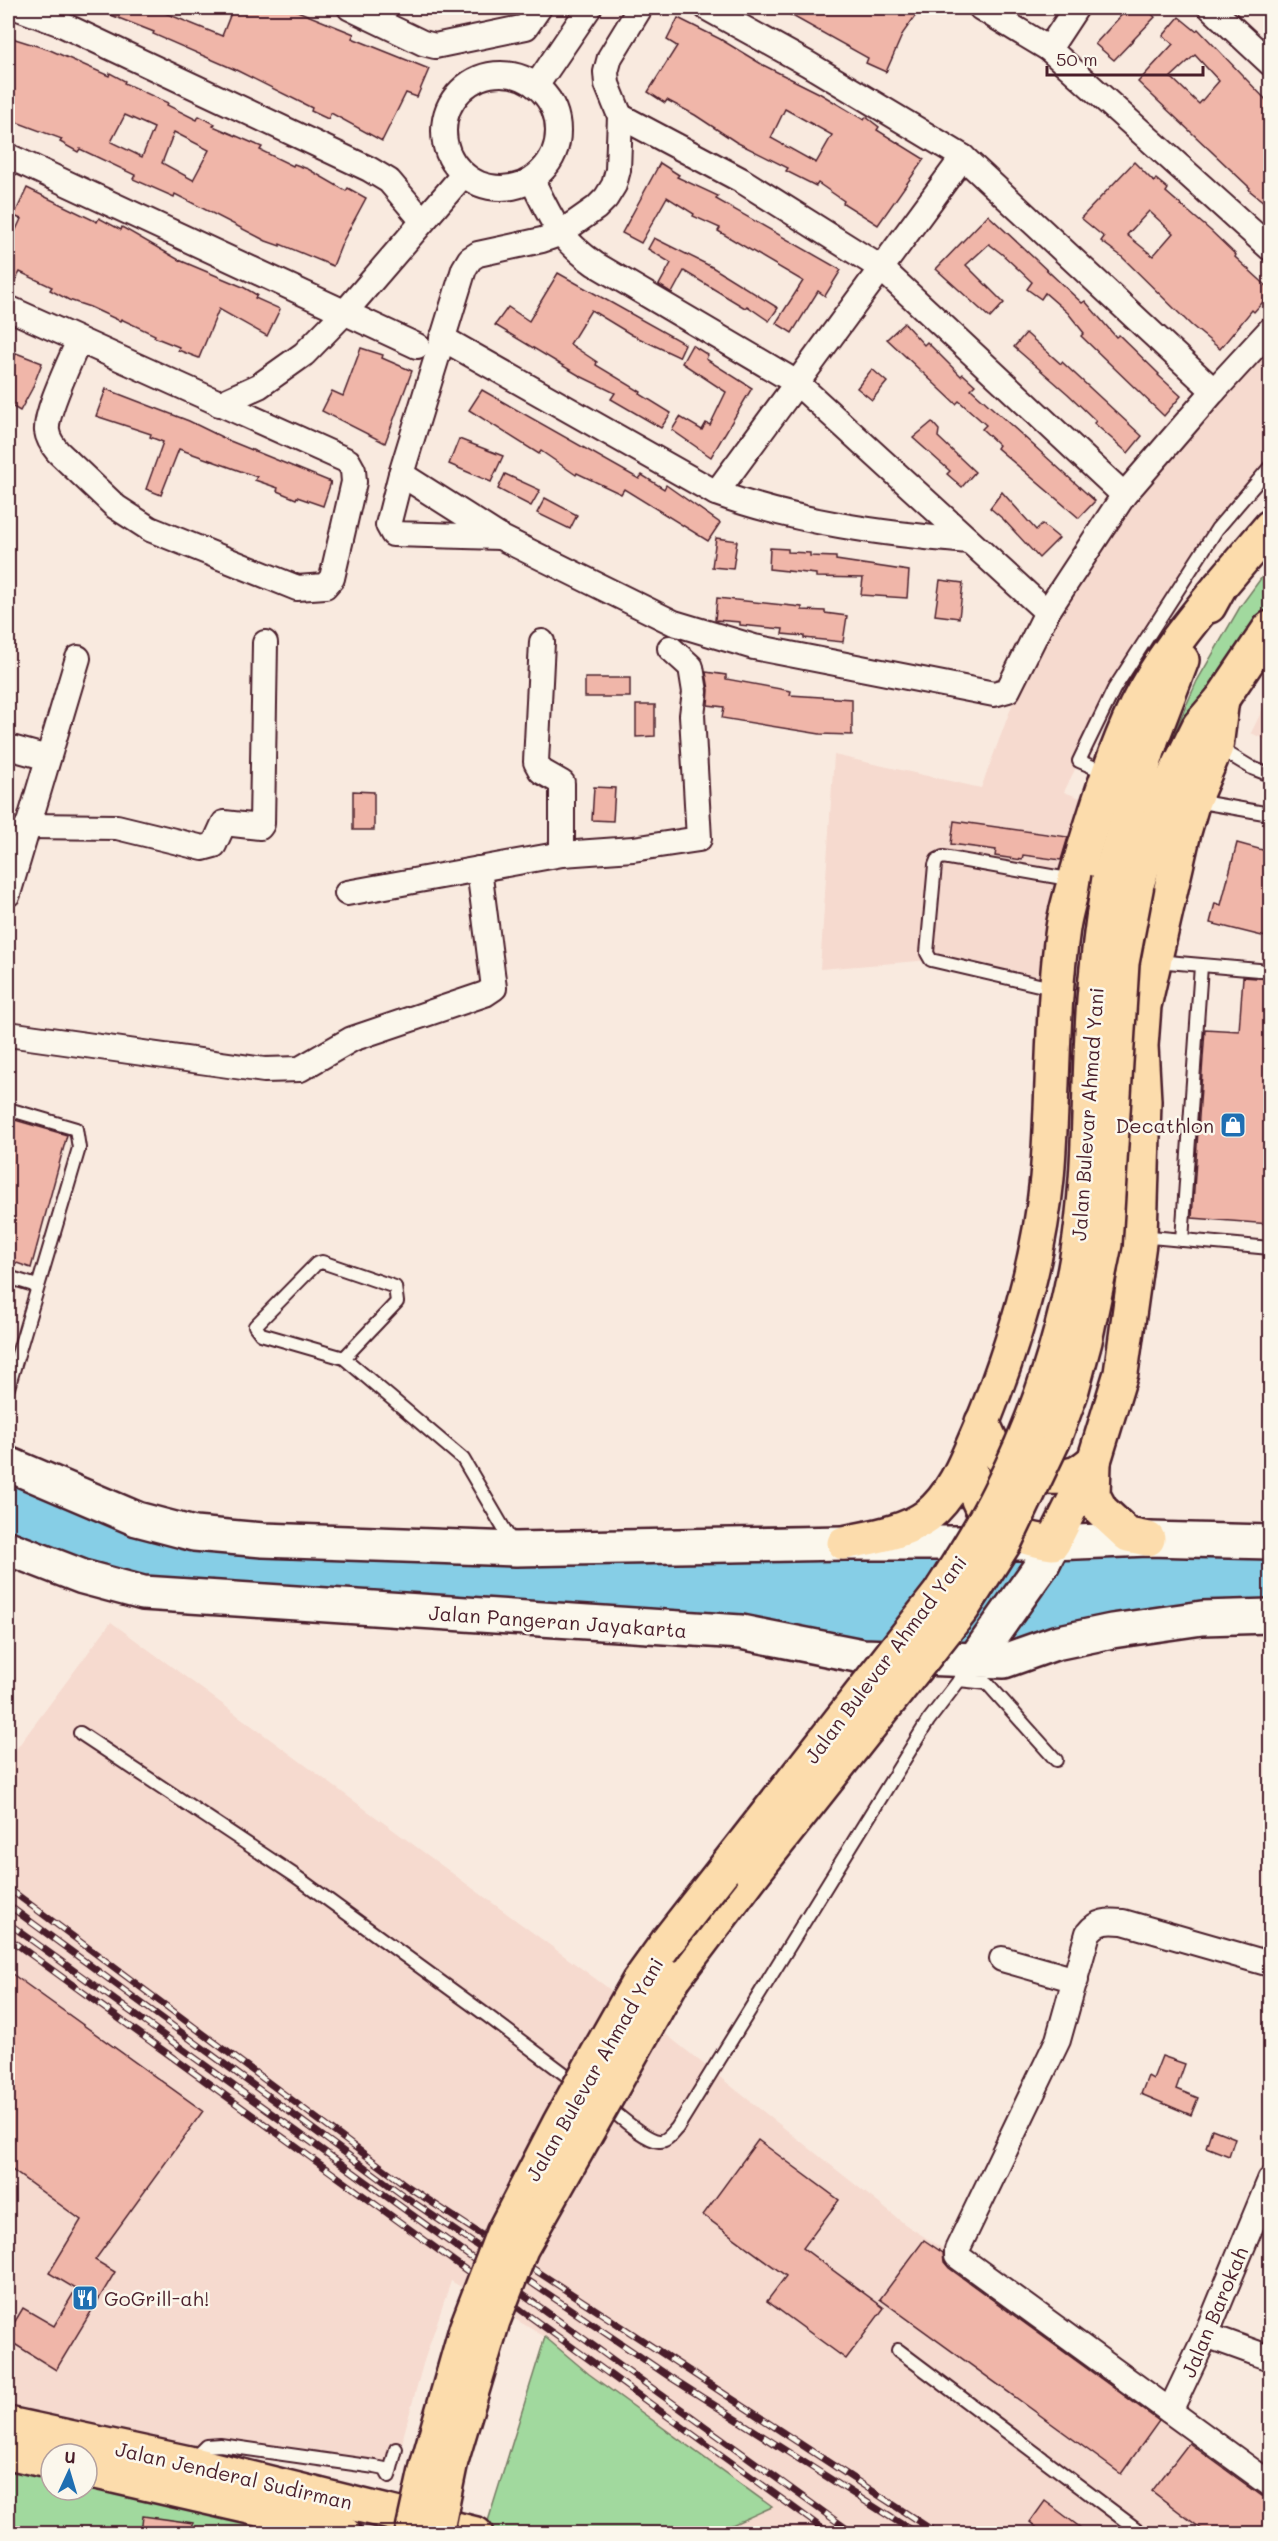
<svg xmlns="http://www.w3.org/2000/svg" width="1278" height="2541" font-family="Mali,sans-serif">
	<rect width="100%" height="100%" fill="#f9eadf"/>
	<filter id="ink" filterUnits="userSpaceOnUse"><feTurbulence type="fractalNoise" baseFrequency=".0167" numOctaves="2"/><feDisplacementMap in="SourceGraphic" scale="12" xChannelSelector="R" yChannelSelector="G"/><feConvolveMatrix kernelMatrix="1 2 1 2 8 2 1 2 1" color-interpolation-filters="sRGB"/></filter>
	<g filter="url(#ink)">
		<g fill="#f6dacf">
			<path d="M1270,330v137l-53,62 -103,160 -50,103 33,12 -40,185 -126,-29 -111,9 14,-214 147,33 66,-176 77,-117z"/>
			<path d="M1270,694v48l-19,-9z"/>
			<path d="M111,1622l493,363 302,240 170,109 194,147v52h-556l57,-26 -182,-133 -44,-37 -94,-56 -28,83 -19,70 -7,42h-8l-4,-7 -167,-25 -29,19 -181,-39v-664z"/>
		</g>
		<g fill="#a1d99e" stroke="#767c64" stroke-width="1.5">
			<path d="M1270,566v42l-32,35 -39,62 -24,43 -7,-1 29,-66 43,-74z"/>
			<path d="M545,2337l44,37 183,133 -58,26 -230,1z"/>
			<path d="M8,2452l43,10v28h36v-20l215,63h-294z"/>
		</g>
		<path fill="#86cee6" stroke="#6e889b" stroke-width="1.5" d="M8,1464l167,66 1095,12v74l-266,45 -861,-68 -135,-45z"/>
		<g fill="#f0b6a9" stroke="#4a1f2b" stroke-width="1.5" fill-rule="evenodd">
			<path d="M98,8h55l69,28 11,-28h57l64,26 -2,4 77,31 -12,28 -11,-4 -24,48 -51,-28 -3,6 -17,-8 1,-3 -76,-38 -83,-36 1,-2 -56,-22z"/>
			<path d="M778,8h143l-18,25 -17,39 -20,-9 2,-5z"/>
			<path d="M1128,8h17l10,9 -41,43 -19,-16z"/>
			<path d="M1179,17l17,14 2,-2 72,75v103l-21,-17 1,-2 -112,-106 35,-38 -10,-8zM1195,55l24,26 -20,23 -28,-27z"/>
			<path d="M678,18l42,21 43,26 56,28 45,27 2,-3 13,10 -2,3 47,29 -46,66 -35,-22 1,-2 -26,-18 -2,3 -30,-15 2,-3 -52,-26 -41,-27 -28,-15 -2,3 -17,-11 29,-46 -10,-6zM785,109l47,26 -16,28 -45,-25z"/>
			<path d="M12,38l38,12 59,26 1,-3 15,8 -1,2 44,20 -1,2 30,15 2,-4 16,8 -2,2 49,21 -2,3 33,16 1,-2 14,5 38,22 2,-3 18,10 -23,43 -10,25 -53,-22v2l-14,-5 -91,-47 -1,3 -41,-18 2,-4 -55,-26 -2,3 -18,-10 2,-3 -54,-20v-68zM125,115l29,13 -12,29 -31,-15zM174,132l35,18 -16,30 -31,-17z"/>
			<path d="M1134,162l20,20 2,-3 12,10 -2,3 45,39 25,24 -1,2 35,32v5l-16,18 -2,-2 -32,39 -29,-24 -70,-69 -20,-15 3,-4 -23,-19zM1149,211l24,22 -20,23 -26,-21z"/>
			<path d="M660,163l19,12 -2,2 41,19 -2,3 125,71 -16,26 -7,-5 -26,42 -16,-10 27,-42 -85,-50 2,-3 -27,-12 1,-2 -27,-17 -26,46 -19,-10z"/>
			<path d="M27,188l70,34 2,-4 22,12 1,-3 57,33 64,27 14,8 -2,3 25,11 -13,27 -48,-27 -20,49 -21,-8 1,-3 -25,-10 1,-2 -34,-16 -1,2 -30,-14 -21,-7 -19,-10 2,-3 -32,-15 -12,22v-47l13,-28 -7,-3z"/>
			<path d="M988,215l94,88 3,-2 31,36 3,-2 40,39 -1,1 23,21 -17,20 -83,-80 3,-3 -16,-20 -23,-20 -4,6 -14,-10 5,-7 -30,-28 -13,-10 -23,21 38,38 -14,15 -54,-49z"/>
			<path d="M654,238l58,29 66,41 -9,13 -22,-15 -2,2 -61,-37 -12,22 -13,-8 12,-22 -23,-14z"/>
			<path d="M558,273l127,71 -6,13 -47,-22 -41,-25 -21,34 27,18 -1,3 45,27 -1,2 31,19 -10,15 -50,-29 4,-6 -35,-17 -85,-51 13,-18 21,14z"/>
			<path d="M904,323l20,22 3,-3 34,34 2,-2 12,11 -4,4 124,112 -16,17 -82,-70 2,-3 -17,-16 4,-4 -27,-24 -3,3 -69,-65z"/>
			<path d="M1026,333l35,31 1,-2 80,74 -14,17 -34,-30 2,-2 -28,-27 -54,-47z"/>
			<path d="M692,345l16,10 -2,4 46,29 -41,69 -39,-27 8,-13 22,13 4,-7 4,2 16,-33 -44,-29z"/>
			<path d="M361,348l22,7 -1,3 30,13 -27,72 -63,-32 10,-20 11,5z"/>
			<path d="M16,353l26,10 -10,26 -12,22 -12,-7v-29z"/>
			<path d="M872,369l15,13 -15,18 -15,-12z"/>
			<path d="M106,389l83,32 41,20 101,41 -8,24 -26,-9 -1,2 -19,-8 1,-3 -23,-8 2,-3 -78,-28 -18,46 -15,-6 17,-47 -13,-5 1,-3 -55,-18z"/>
			<path d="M482,390l157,89 3,-4 22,14 2,-4 54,38 -12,18 -84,-52 -3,5 -44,-21 -1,2 -35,-24 -2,3 -70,-44z"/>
			<path d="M932,422l7,8 -1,7 37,35 -13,15 -15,-13 3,-3 -37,-33z"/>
			<path d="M459,439l44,17 -12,26 -42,-18z"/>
			<path d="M505,474l35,16 -9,16 -33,-17z"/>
			<path d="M1002,492l34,38 6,-6 17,14 -20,20 -36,-39 -13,-11z"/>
			<path d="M545,498l32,17 -7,14 -33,-16z"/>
			<path d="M716,538l21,3 -4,28 -21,-2z"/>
			<path d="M770,548l18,1v3l22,1v3l26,1v3l73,11 -2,27 -46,-3 2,-17 -47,-1v-3l-47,-5z"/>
			<path d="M940,580l23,3 -4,35 -24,-3z"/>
			<path d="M717,598l85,9v3l23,1v2l22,3 -4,26 -39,-4v-2l-22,-2 1,-5 -43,-4v-3l-25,-2z"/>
			<path d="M706,672l20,3v4l65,12 -1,4 62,4v36l-32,-1 -98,-16 2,-11 -16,-2 1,-15z"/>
			<rect x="585" y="678" width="45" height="19"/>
			<path d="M636,705h19v31l-19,1z"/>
			<path d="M594,787l21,1 -2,33 -21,-1z"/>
			<path d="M353,791l21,1v38h-21z"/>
			<path d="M954,821l114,16 -7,23 -38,-5 -1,5 -27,-4 1,-6 -45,-6z"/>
			<path d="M1237,843l33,9v86l-60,-15 5,-20 6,2z"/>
			<path d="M1243,977l27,2v245l-78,-6 13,-189 34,2z"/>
			<path d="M8,1118l59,17 -36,133 -23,-8z"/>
			<path d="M8,1971l195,140 -108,149 20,12 -59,98 -48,-30v-7l15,-25 31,18 22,-37 -27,-16 32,-53 -73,-53z"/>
			<path d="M1162,2056l23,8 -9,25 22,9 -7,17 -50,-21 7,-18 5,3z"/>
			<path d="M1212,2129l23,9 -6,18 -23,-9z"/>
			<path d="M758,2140l81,60 -36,48 81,60 -38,51 -79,-58 19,-25 -83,-61z"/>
			<path d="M924,2240l19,13 1,9 5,6 210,153 -38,53 -241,-175z"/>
			<path d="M1189,2443l73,53 8,2v36h-62l-56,-43z"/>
			<path d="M1045,2501l44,33h-44l-15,-12z"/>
			<path d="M143,2516l50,7 -1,11h-51z"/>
		</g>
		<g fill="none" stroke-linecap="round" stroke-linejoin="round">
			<g stroke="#4a1f2b" stroke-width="16">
				<g id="lane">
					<path d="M1217,747l35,21 18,7"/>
					<path d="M1107,773l-28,-12 35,-72 103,-160 53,-62"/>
					<path d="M1195,801l75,13"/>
					<path d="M1156,961l114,10"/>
					<path d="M1056,989l-125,-29 -4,-7 8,-88 2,-5 6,-3 131,23"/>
					<path d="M8,1109l68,20 3,19 -71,240"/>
					<path d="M1140,1236l130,12"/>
					<path d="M1182,1240l19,-274"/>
					<path d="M8,1277l29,9"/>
					<path d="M344,1358l53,-56 -2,-15 -73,-25 -6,2 -61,62 6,8 83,24 119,101 51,87"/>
					<path d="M959,1680l28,3 69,77"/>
					<path d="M80,1733l214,142 195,142 89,67"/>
					<path d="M604,2104c12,9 40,36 55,37 8,1 13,-8 18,-13l251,-407 43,-56"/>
					<path d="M898,2350l245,184"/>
					<path d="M192,2460l14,-14 14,-1 155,22 10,2 4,7 7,-27"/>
				</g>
			</g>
			<g stroke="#4a1f2b" stroke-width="28">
				<g id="street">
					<path d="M18,8l43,16 308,145 20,12 33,39"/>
					<path d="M350,8l73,35 12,3 91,-19 13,-19"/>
					<path d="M640,8l-30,49 -4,15 1,12 13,32 -2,54 -4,15 -8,13 -10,10 -37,26 -17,6 -64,14 -8,5 -6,10 -63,205 99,63 174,86 80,24 240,47 14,-4 39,-78 77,-117 88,-102 58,-63"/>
					<path d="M707,8l101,56 155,93 251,234"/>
					<path d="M981,8l68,41 221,199"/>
					<path d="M1211,8l59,55"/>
					<path d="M1049,49l27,-41"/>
					<circle cx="501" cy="131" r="57"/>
					<path d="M536,86l53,-78"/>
					<path d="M620,116l121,64 140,88 243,227"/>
					<path d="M8,156l409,190"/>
					<path d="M532,180c20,40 25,57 63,84l202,119 250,229"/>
					<path d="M8,308l340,153 5,9 1,12 -22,96 -7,8 -28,2 -147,-59 -34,-22 -58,-55c-5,-6 -10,-13 -11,-21 -2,-19 24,-71 32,-91"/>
					<path d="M442,338l274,155c80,29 167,41 252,48"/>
					<path d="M219,404l40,-18 45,-32 41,-42 118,-137"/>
					<path d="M401,474l-13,51 5,9 107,3"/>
					<path d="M716,493l247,-336"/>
					<path d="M542,642l-6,120 5,9 21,12v71"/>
					<path d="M8,747l40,11"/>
					<path d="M27,826l90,1 86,21 11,-3 10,-22 36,4 2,-3 3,-181"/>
					<path d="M347,893l215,-39 71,-5 66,-10 -7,-124 3,-23 -4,-25 -21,-19"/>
					<path d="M8,894l70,-236"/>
					<path d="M8,1034l256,36 36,-1 52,-30 133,-45 9,-6 -15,-119"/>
					<path d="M1002,1959l74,21"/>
					<path d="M1270,1964l-147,-42c-15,-1 -25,-2 -35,11l-30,107 -101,210v6l313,228"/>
					<path d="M1206,2335l64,23"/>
					<path d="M1170,2411l36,-76 64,-155"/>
				</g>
			</g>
			<g stroke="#4a1f2b" stroke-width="38">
				<g id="secondary">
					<path d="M8,1464l129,55 57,15 69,6 253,9 328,-6h209l95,-4 122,3"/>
					<path d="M8,1548l75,29 60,16 598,39 121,24 142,5 51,-18 57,-12 90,-13 68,-2"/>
					<path d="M975,1659l68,-96 10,-20"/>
				</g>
			</g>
			<g stroke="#4a1f2b" stroke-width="38">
				<g id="primary">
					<path d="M1209,606l11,-20 50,-59"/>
					<path d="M1109,878l43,-140 30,-78"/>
					<path d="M1137,884l34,-101 28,-57 23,-27 48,-71"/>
					<path d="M982,1422c6,11 10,25 18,34 17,19 50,26 74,18 7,-2 14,-9 20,-13"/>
					<path d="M968,1458c4,15 5,33 12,46 12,26 47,36 73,39l41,-82 27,-88 19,-137 4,-135 -3,-55 3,-40 40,-174 9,-31 23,-54 6,-48"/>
					<path d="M1094,1463l-1,32 8,15 27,25 20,4"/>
					<path d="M844,1543c27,-6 60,-10 83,-27 28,-22 41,-60 55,-92 32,-79 57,-161 65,-246 7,-83 4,-168 16,-250 4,-26 14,-53 21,-79 15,-48 30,-97 52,-143 22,-44 53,-82 84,-120"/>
					<path d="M674,1978l78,-103"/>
				</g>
			</g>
			<g stroke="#4a1f2b" stroke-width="38">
				<g id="highway">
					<path d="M8,2424l181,39 287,71"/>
					<path d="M8,2452l43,10"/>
					<path d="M87,2470l171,39 86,25"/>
				</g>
			</g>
			<use href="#lane" stroke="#fbf7ec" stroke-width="12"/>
			<use href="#street" stroke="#fbf7ec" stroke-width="24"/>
			<use href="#secondary" stroke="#fbf7ec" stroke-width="33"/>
			<use href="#primary" stroke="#fcdcac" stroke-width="33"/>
			<use href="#highway" stroke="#fcdcac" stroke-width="33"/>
			<g stroke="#4a1f2b" stroke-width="7">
				<g id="rail">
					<path d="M8,1888l399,298 531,348"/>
					<path d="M8,1905l396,291 266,181 247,157"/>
					<path d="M8,1923l846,611"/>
					<path d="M8,1938l822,596"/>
				</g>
			</g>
			<use href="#rail" stroke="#fbf7ec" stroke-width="4.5" stroke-dasharray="14" stroke-linecap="butt"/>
			<g stroke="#4a1f2b" stroke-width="38" stroke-linecap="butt">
				<g id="primary-bridge">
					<path d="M752,1875l211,-267 42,-66 49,-103 17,-46 14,-52 20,-97 17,-281 15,-79"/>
					<path d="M412,2534l15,-68 39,-137 37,-96 56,-109 38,-69 42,-74 28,-39 272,-348c21,-33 43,-66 60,-101 37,-73 64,-155 78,-236 14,-80 11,-163 16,-244 3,-45 9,-90 16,-135"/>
					<path d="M436,2534l15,-73 42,-140 28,-72 153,-271"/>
				</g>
			</g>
			<use href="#primary-bridge" stroke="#fcdcac" stroke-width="33"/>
		</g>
	</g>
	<defs>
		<g id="shop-square" transform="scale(1.35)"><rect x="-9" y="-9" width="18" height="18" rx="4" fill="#1f6fb2" stroke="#fbf7ec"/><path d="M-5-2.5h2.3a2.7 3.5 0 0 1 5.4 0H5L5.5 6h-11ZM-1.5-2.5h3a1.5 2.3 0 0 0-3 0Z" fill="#fff"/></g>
		<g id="restaurant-square" transform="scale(1.35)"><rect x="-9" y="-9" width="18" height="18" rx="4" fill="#1f6fb2" stroke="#fbf7ec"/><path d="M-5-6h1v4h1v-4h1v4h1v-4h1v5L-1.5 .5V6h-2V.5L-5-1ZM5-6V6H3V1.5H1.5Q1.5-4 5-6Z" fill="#fff"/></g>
	</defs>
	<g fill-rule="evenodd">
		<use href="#shop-square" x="1233" y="1125"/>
		<use href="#restaurant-square" x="85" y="2298"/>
	</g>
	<g text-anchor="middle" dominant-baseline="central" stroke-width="5" stroke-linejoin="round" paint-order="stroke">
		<g font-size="20" fill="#4a1f2b" stroke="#fbf7ec">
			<text transform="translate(1087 1114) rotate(-86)">Jalan Bulevar Ahmad Yani</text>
			<text transform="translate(558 1621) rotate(4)">Jalan Pangeran Jayakarta</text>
			<text transform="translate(885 1659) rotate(-53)">Jalan Bulevar Ahmad Yani</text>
			<text transform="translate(594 2069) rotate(-60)">Jalan Bulevar Ahmad Yani</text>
			<text transform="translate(1214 2312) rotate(-67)">Jalan Barokah</text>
			<text transform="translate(234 2475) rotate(13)">Jalan Jenderal Sudirman</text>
		</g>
		<g font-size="20" fill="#4a1f2b" stroke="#fbf7ec" text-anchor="end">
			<text x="1214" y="1125">Decathlon</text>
			<text x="104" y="2298" text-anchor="start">GoGrill-ah!</text>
		</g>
	</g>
	<rect width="1278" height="2541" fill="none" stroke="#fbf7ec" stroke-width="30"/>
	<rect x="15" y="15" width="1248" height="2511" fill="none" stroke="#4a1f2b" stroke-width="2" filter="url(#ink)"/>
	<g transform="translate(69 2472) rotate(4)"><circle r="28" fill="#fbf7ec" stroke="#b4a19f" stroke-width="1.5"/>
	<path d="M0-4.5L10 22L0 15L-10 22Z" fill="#1f6fb2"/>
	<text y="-9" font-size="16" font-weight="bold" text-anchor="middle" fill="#4a1f2b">U</text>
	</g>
	<path d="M1047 66v9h156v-9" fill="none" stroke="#4a1f2b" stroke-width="3"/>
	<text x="1056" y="66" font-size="18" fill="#4a1f2b" stroke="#fbf7ec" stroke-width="4.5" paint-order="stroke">50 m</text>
</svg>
